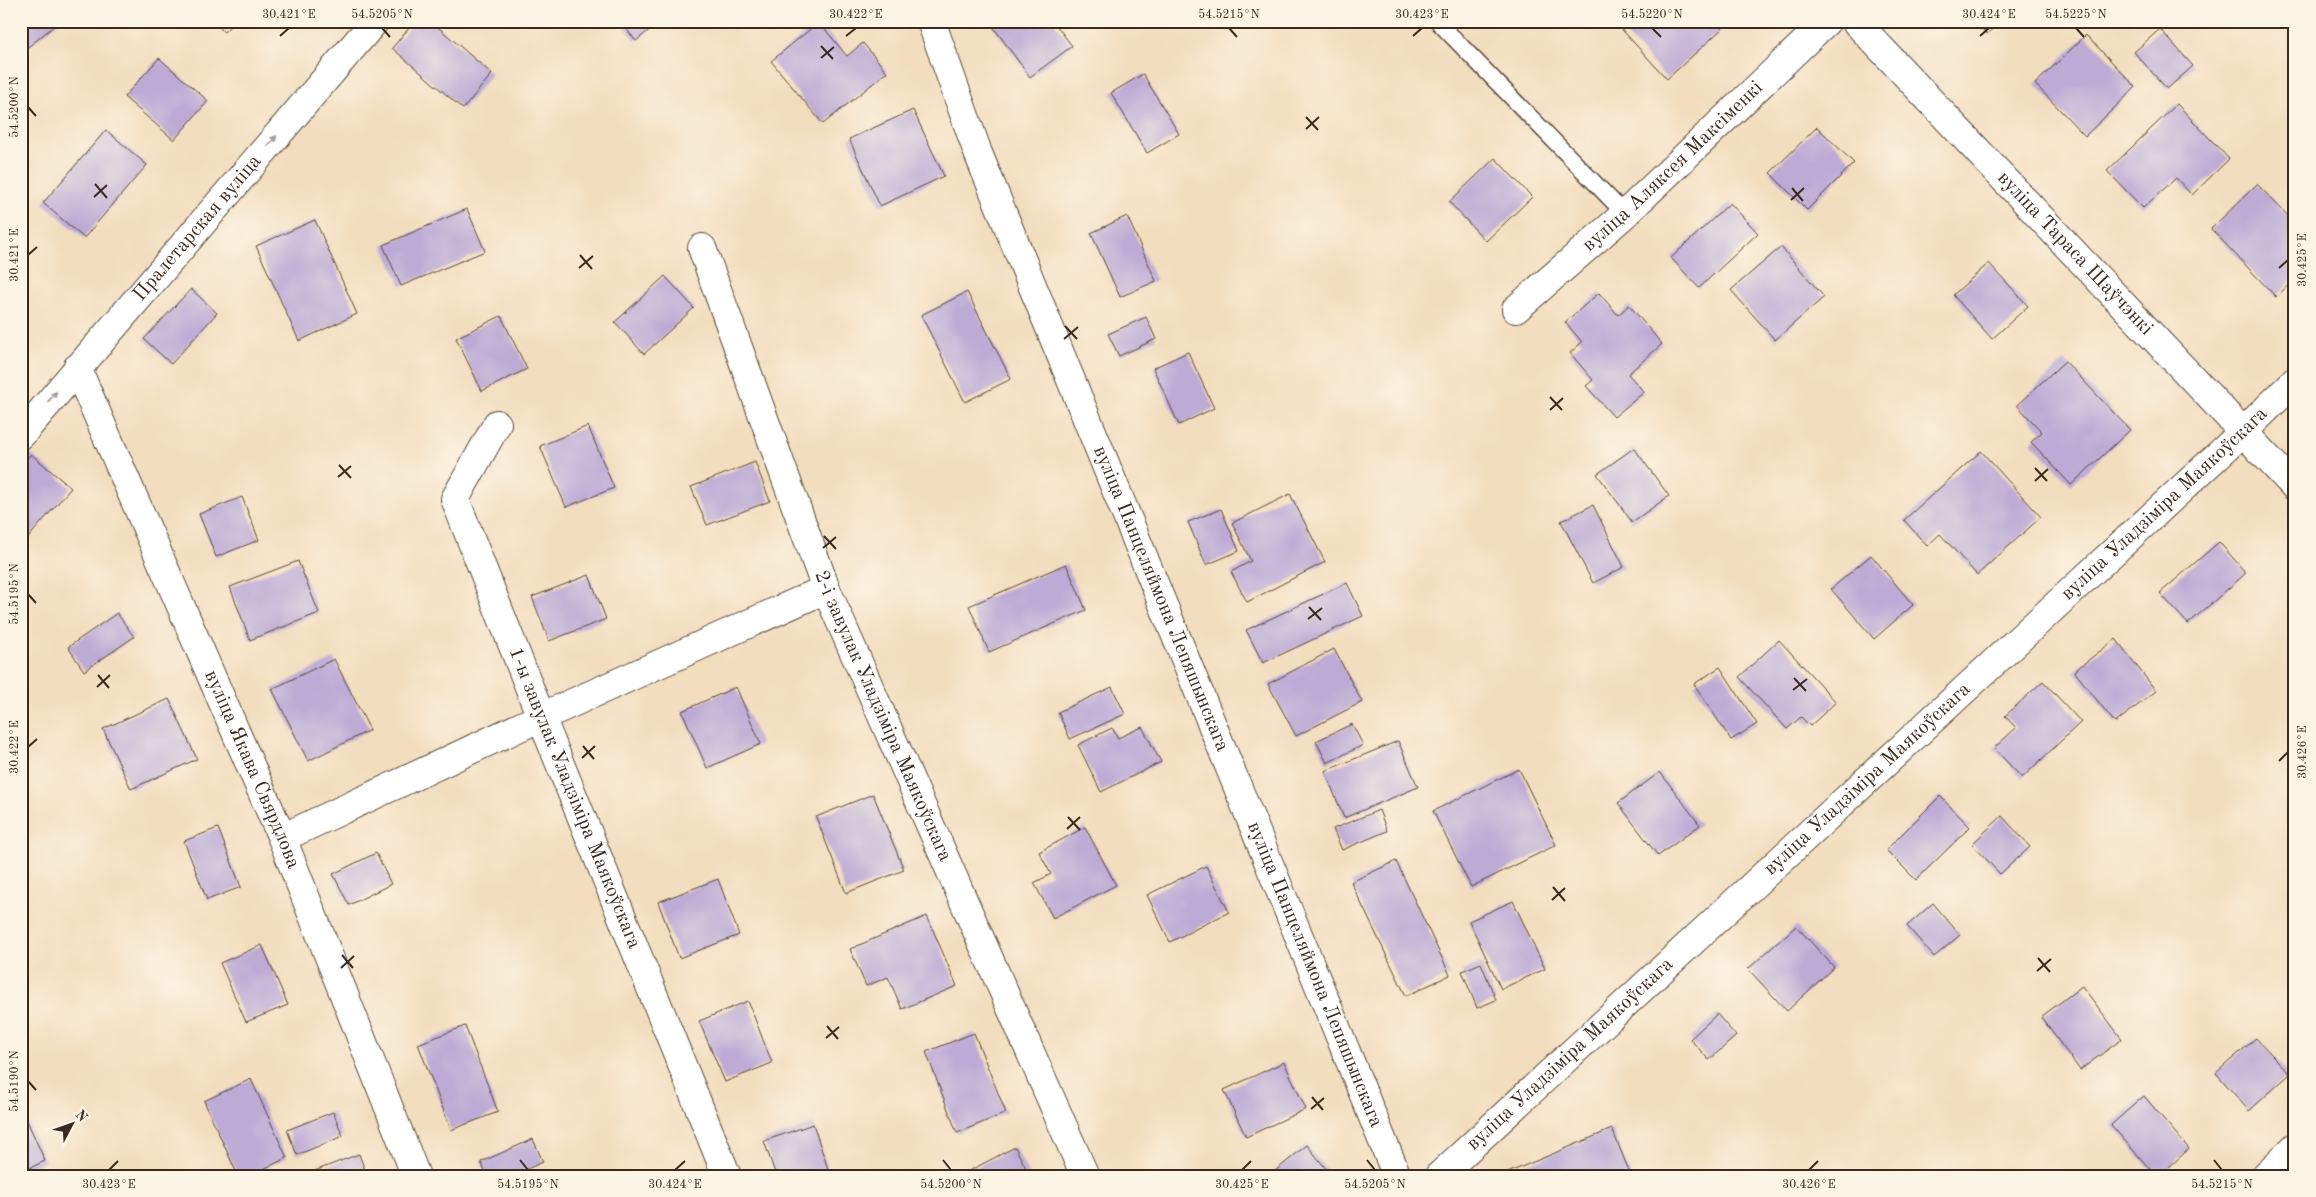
<svg xmlns="http://www.w3.org/2000/svg" width="2316" height="1197" font-family="'Old Standard TT',serif">
	<rect width="100%" height="100%" fill="#fcf5e5"/>
	<filter id="ink" filterUnits="userSpaceOnUse"><feTurbulence type="fractalNoise" baseFrequency=".02" numOctaves="2"/><feDisplacementMap in="SourceGraphic" scale="10" xChannelSelector="R" yChannelSelector="G"/><feConvolveMatrix kernelMatrix="1 2 1 2 8 2 1 2 1" color-interpolation-filters="sRGB"/></filter>
	<filter id="wash" filterUnits="userSpaceOnUse"><feTurbulence type="fractalNoise" baseFrequency=".0096" numOctaves="4" result="noise"/><feDisplacementMap in="SourceGraphic" scale="20" xChannelSelector="R" yChannelSelector="G"/><feGaussianBlur stdDeviation="1.12" result="paint"/><feColorMatrix in="noise" values="0 0 0 0 0 0 0 0 0 0 0 0 0 0 0 0 0 1.4 0 .05"/><feComposite in="paint" operator="in"/></filter>
	<g filter="url(#wash)">
		<rect width="100%" height="100%" fill="#f2ddbe"/>
		<g id="blocks">
			<g fill="#bdaad5">
				<path d="M21,21h39l-39,32z"/>
				<path d="M213,21h22l-11,11z"/>
				<path d="M415,21h16l61,53 -29,35 -71,-61z"/>
				<path d="M620,21h40l-24,20z"/>
				<path d="M995,21h58l19,25 -42,31 -39,-53z"/>
				<path d="M1614,21h101l7,8 -55,50z"/>
				<path d="M1975,21h26l-14,13z"/>
				<path d="M819,22l28,34 16,-13 24,29 -64,52 -52,-63z"/>
				<path d="M2160,29l33,37 -26,23 -33,-37z"/>
				<path d="M2086,35l50,52 -51,49 -50,-52z"/>
				<path d="M159,58l49,43 -34,39 -50,-43z"/>
				<path d="M1143,74l36,60 -32,19 -36,-60z"/>
				<path d="M2177,104l52,55 -37,36 -16,-17 -33,30 -36,-37z"/>
				<path d="M913,110l31,66 -64,30 -31,-67z"/>
				<path d="M1817,127l37,36 -47,47 -37,-37z"/>
				<path d="M106,130l41,35 -63,73 -41,-35z"/>
				<path d="M1495,158l37,39 -46,44 -37,-39z"/>
				<path d="M2257,184l38,39v56l-19,18 -65,-68z"/>
				<path d="M1730,203l28,30 -59,55 -28,-30z"/>
				<path d="M467,209l18,42 -84,35 -18,-41z"/>
				<path d="M1127,216l29,65 -36,16 -29,-64z"/>
				<path d="M315,220l42,94 -58,27 -43,-95z"/>
				<path d="M1781,247l43,50 -49,43 -44,-50z"/>
				<path d="M1989,263l39,43 -36,33 -39,-44z"/>
				<path d="M665,276l29,32 -50,46 -29,-32z"/>
				<path d="M191,289l26,24 -46,51 -27,-25z"/>
				<path d="M967,292l44,87 -46,23 -44,-87z"/>
				<path d="M1599,293l19,22 11,-10 33,39 -34,30 16,18 -30,25 -28,-31 7,-6 -23,-27 12,-11 -17,-20z"/>
				<path d="M501,316l26,53 -45,22 -26,-53z"/>
				<path d="M1146,317l10,22 -37,17 -11,-22z"/>
				<path d="M1188,352l26,56 -35,17 -26,-57z"/>
				<path d="M2065,361l65,69 -59,55 -40,-43 11,-10 -25,-27z"/>
				<path d="M588,426l26,62 -48,19 -26,-61z"/>
				<path d="M1634,448l35,48 -37,26 -35,-48z"/>
				<path d="M1981,451l60,66 -64,58 -37,-41 -13,12 -23,-26z"/>
				<path d="M31,454l40,34 -43,50 -7,-6v-67z"/>
				<path d="M755,462l15,39 -63,24 -16,-38z"/>
				<path d="M1290,494l35,68 -78,40 -16,-30 20,-11 -19,-38z"/>
				<path d="M242,497l17,43 -43,17 -17,-43z"/>
				<path d="M1593,505l31,62 -31,16 -32,-62z"/>
				<path d="M1221,509l18,42 -33,14 -18,-43z"/>
				<path d="M2219,542l27,31 -58,51 -28,-31z"/>
				<path d="M1871,555l42,50 -39,34 -43,-50z"/>
				<path d="M298,561l21,52 -69,27 -20,-53z"/>
				<path d="M1066,564l20,46 -97,42 -20,-46z"/>
				<path d="M589,575l17,44 -57,22 -17,-44z"/>
				<path d="M1347,583l16,33 -100,47 -17,-33z"/>
				<path d="M117,613l17,24 -50,34 -16,-24z"/>
				<path d="M2116,639l40,52 -41,32 -41,-52z"/>
				<path d="M1779,640l57,62 -26,24 -9,-9 -14,12 -48,-52z"/>
				<path d="M1334,649l28,53 -66,34 -28,-52z"/>
				<path d="M334,659l36,71 -62,31 -36,-72z"/>
				<path d="M1720,667l37,57 -26,16 -37,-56z"/>
				<path d="M2043,681l38,41 -59,56 -28,-30 22,-20 -11,-12z"/>
				<path d="M736,687l25,57 -54,24 -25,-57z"/>
				<path d="M1112,687l13,27 -55,25 -12,-27z"/>
				<path d="M169,699l28,60 -66,30 -28,-60z"/>
				<path d="M1352,724l11,21 -36,18 -11,-22z"/>
				<path d="M1142,727l19,35 -60,30 -23,-47 34,-17 6,10z"/>
				<path d="M1398,741l20,46 -74,31 -19,-47z"/>
				<path d="M1519,769l37,76 -85,42 -38,-76z"/>
				<path d="M1660,772l40,53 -42,31 -40,-53z"/>
				<path d="M873,794l31,76 -58,23 -30,-76z"/>
				<path d="M1940,796l30,31 -54,53 -30,-30z"/>
				<path d="M1379,810l8,21 -45,19 -9,-21z"/>
				<path d="M2002,816l28,31 -30,27 -28,-30z"/>
				<path d="M1085,827l31,58 -63,33 -19,-35 17,-9 -12,-22z"/>
				<path d="M218,828l23,59 -34,13 -23,-59z"/>
				<path d="M376,853l15,31 -42,21 -16,-31z"/>
				<path d="M1396,861l54,114 -44,21 -55,-114z"/>
				<path d="M1206,866l23,46 -59,30 -23,-47z"/>
				<path d="M718,879l21,56 -60,23 -21,-56z"/>
				<path d="M1513,901l32,68 -44,20 -32,-68z"/>
				<path d="M1933,903l27,32 -26,22 -27,-31z"/>
				<path d="M927,916l30,70 -55,23 -14,-32 -22,9 -16,-37z"/>
				<path d="M1796,926l38,41 -47,44 -39,-42z"/>
				<path d="M262,945l26,60 -42,17 -26,-59z"/>
				<path d="M1481,963l15,37 -19,8 -15,-37z"/>
				<path d="M2082,986l40,53 -42,31 -39,-53z"/>
				<path d="M748,1001l24,62 -47,19 -26,-61z"/>
				<path d="M1717,1014l19,22 -27,24 -19,-21z"/>
				<path d="M465,1026l33,86 -47,18 -33,-86z"/>
				<path d="M974,1033l32,80 -49,20 -31,-81z"/>
				<path d="M2256,1038l34,36 -41,37 -33,-38z"/>
				<path d="M1284,1062l22,47 -60,28 -22,-47z"/>
				<path d="M251,1079l36,79 -39,18h-10l-34,-75z"/>
				<path d="M2144,1096l45,53 -30,27h-3l-45,-51z"/>
				<path d="M21,1107l24,54 -24,11z"/>
				<path d="M333,1112l10,24 -46,19 -10,-25z"/>
				<path d="M813,1124l16,48 -12,4h-41l-12,-35z"/>
				<path d="M1612,1129l19,47h-131z"/>
				<path d="M533,1139l10,23 -32,14h-24l-6,-14z"/>
				<path d="M1307,1145l25,31h-63z"/>
				<path d="M1015,1147l15,29h-58l-3,-5z"/>
				<path d="M359,1154l8,22h-54l-1,-4z"/>
			</g>
		</g>
	</g>
	<g filter="url(#ink)">
		<use href="#blocks" fill-opacity="0" stroke="#564536" stroke-width="1"/>
		<g fill="none" stroke-linecap="round" stroke-linejoin="round">
			<g stroke="#564536" stroke-width="18">
				<path id="lane" d="M1439,23l186,191"/>
			</g>
			<g stroke="#564536" stroke-width="30">
				<g id="street">
					<path id="s1" d="M702,248l124,341 259,587"/>
					<path id="s2" d="M1516,309l109,-95 202,-193"/>
					<path id="s3" d="M497,424l-42,75 86,218 186,459"/>
					<path d="M282,838l259,-121 285,-128"/>
					<path id="s4" d="M1439,1176l803,-743 53,-52"/>
					<path d="M2265,1176l30,-29"/>
				</g>
			</g>
			<g stroke="#564536" stroke-width="30">
				<g id="secondary">
					<path id="s5" d="M931,21l47,132 419,1023"/>
					<path id="s6" d="M1855,21l440,466"/>
					<path id="s7" d="M77,368l205,470 134,338"/>
					<path id="s8" d="M21,435l354,-414"/>
				</g>
			</g>
			<use href="#lane" stroke="#fff" stroke-width="15"/>
			<use href="#street" stroke="#fff" stroke-width="28"/>
			<use href="#secondary" stroke="#fff" stroke-width="28"/>
		</g>
		<defs><path id="oneway-solid" d="M-6-.8H1V-3.2L6.5 0L1 3.2V.8H-6Z" transform="scale(1.25)"/></defs>
		<g fill="#a79f9a">
			<use href="#oneway-solid" transform="translate(272 141) rotate(-49)"/>
			<use href="#oneway-solid" transform="translate(52 397) rotate(-50)"/>
		</g>
	</g>
	<path fill="none" stroke="#3b2a1e" stroke-width="2" d="M382,28l8,9M1229,28l8,9M1652,28l9,9M2076,28l8,9M280,36l9,-8M846,36l10,-8M1413,36l9,-8M1980,36l9,-8M821,46l12,13M821,58l13,-11M28,107l8,9M1306,117l12,13M1306,129l13,-12M95,184l12,14M1792,188l11,13M94,197l13,-12M1791,200l13,-12M28,255l9,-8M580,255l12,14M579,268l14,-12M2279,268l9,-8M1065,326l12,13M1064,339l14,-12M1550,397l12,13M1550,410l13,-12M339,465l12,13M2035,468l12,13M338,477l13,-11M2035,481l13,-12M824,536l12,13M823,548l13,-11M28,594l8,9M1309,607l12,13M1308,619l14,-11M98,675l11,13M1794,678l12,13M97,687l13,-12M1793,690l14,-11M583,746l11,13M28,747l9,-8M582,758l13,-12M2279,761l9,-9M1068,817l12,13M1067,829l13,-12M1553,887l12,14M1552,900l13,-12M342,955l11,13M2038,958l12,14M341,968l13,-12M2037,971l14,-12M827,1026l11,13M826,1038l13,-11M28,1081l8,9M1312,1097l11,13M1311,1109l13,-11M520,1160l8,10M943,1160l8,10M1367,1160l8,10M2214,1160l8,10M109,1170l9,-9M675,1170l10,-9M1242,1170l9,-9M1809,1170l9,-9"/>
	<g text-anchor="middle" dominant-baseline="central" stroke-width="4" stroke-linejoin="round" paint-order="stroke">
		<g font-size="20" fill="#3b2a1e" stroke="#fcf5e5">
			<text stroke="none"><textPath href="#s2" startOffset="212">вуліца Аляксея Максіменкі</textPath></text>
			<text stroke="none"><textPath href="#s8" startOffset="272">Пралетарская вуліца</textPath></text>
			<text stroke="none"><textPath href="#s6" startOffset="320">вуліца Тараса Шаўчэнкі</textPath></text>
			<text stroke="none"><textPath href="#s4" startOffset="989">вуліца Уладзіміра Маякоўскага</textPath></text>
			<text stroke="none"><textPath href="#s5" startOffset="622">вуліца Панцеляймона Лепяшынскага</textPath></text>
			<text stroke="none"><textPath href="#s1" startOffset="502">2-і завулак Уладзіміра Маякоўскага</textPath></text>
			<text stroke="none"><textPath href="#s7" startOffset="438">вуліца Якава Свярдлова</textPath></text>
			<text stroke="none"><textPath href="#s4" startOffset="584">вуліца Уладзіміра Маякоўскага</textPath></text>
			<text stroke="none"><textPath href="#s3" startOffset="408">1-ы завулак Уладзіміра Маякоўскага</textPath></text>
			<text stroke="none"><textPath href="#s5" startOffset="1028">вуліца Панцеляймона Лепяшынскага</textPath></text>
			<text stroke="none"><textPath href="#s4" startOffset="179">вуліца Уладзіміра Маякоўскага</textPath></text>
		</g>
	</g>
	<rect width="2316" height="1197" fill="none" stroke="#fcf5e5" stroke-width="55"/>
	<g transform="translate(72 1124) rotate(49)" stroke="#fcf5e5" stroke-width="4" paint-order="stroke">
	<path d="M0-4L9 19L0 12L-9 19Z" fill="#3b2a1e"/>
	<text y="-8" font-size="14" font-weight="bold" text-anchor="middle" fill="#3b2a1e">N</text>
	</g>
	<rect x="28" y="28" width="2260" height="1142" fill="none" stroke="#3b2a1e" stroke-width="2"/>
	<g font-size="12" text-anchor="middle" fill="#3b2a1e">
		<text x="289" y="18">30.421°E</text>
		<text x="382" y="18">54.5205°N</text>
		<text x="856" y="18">30.422°E</text>
		<text x="1229" y="18">54.5215°N</text>
		<text x="1422" y="18">30.423°E</text>
		<text x="1652" y="18">54.5220°N</text>
		<text x="1989" y="18">30.424°E</text>
		<text x="2076" y="18">54.5225°N</text>
		<text transform="translate(14 107) rotate(-90)" y="4">54.5200°N</text>
		<text transform="translate(14 255) rotate(-90)" y="4">30.421°E</text>
		<text transform="translate(2302 260) rotate(-90)" y="4">30.425°E</text>
		<text transform="translate(14 594) rotate(-90)" y="4">54.5195°N</text>
		<text transform="translate(14 747) rotate(-90)" y="4">30.422°E</text>
		<text transform="translate(2302 752) rotate(-90)" y="4">30.426°E</text>
		<text transform="translate(14 1081) rotate(-90)" y="4">54.5190°N</text>
		<text x="109" y="1188">30.423°E</text>
		<text x="528" y="1188">54.5195°N</text>
		<text x="675" y="1188">30.424°E</text>
		<text x="951" y="1188">54.5200°N</text>
		<text x="1242" y="1188">30.425°E</text>
		<text x="1375" y="1188">54.5205°N</text>
		<text x="1809" y="1188">30.426°E</text>
		<text x="2222" y="1188">54.5215°N</text>
	</g>
</svg>
